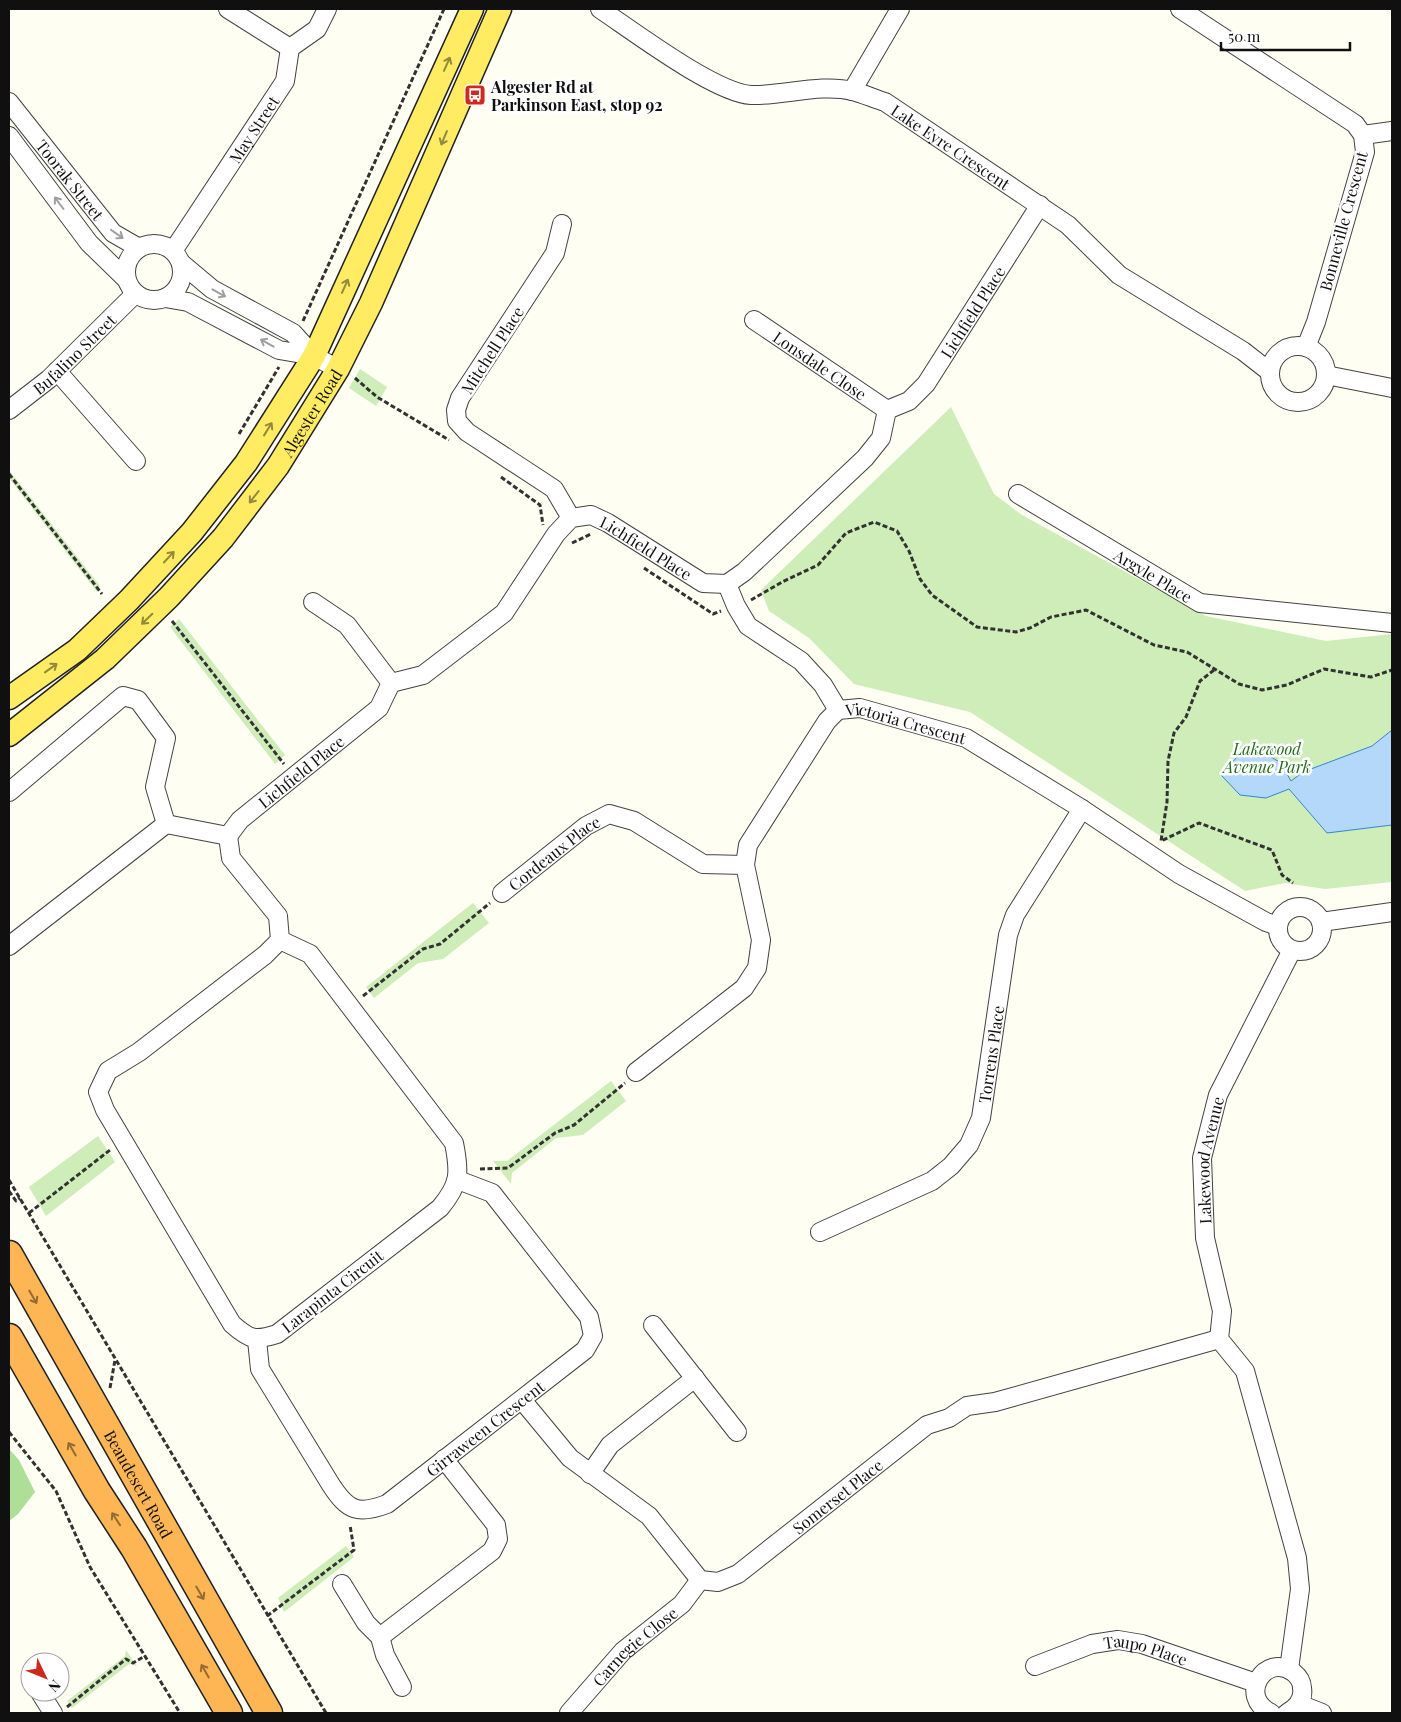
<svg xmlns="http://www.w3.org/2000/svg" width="1401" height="1722" font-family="'Playfair Display',serif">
	<rect width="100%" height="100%" fill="#fffef3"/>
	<g fill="#ceedb9">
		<path d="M360,369l27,18 -11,19 -27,-18z"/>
		<path d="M951,407l43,87 28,21 184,101 120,25 66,-7v248l-67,7 -40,-6 -40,8 -275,-179 -116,-28 -45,-46 -40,-27 -8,-21z"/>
		<path d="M9,470l91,116 -3,6 -88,-114z"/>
		<path d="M179,619l106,136 -10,9 -105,-137z"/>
		<path d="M473,903l16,20 -46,36 -25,4 -44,35 -8,-11z"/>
		<path d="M611,1081l15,20 -43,34 -27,3 -44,35 -1,11 -18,-23h14z"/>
		<path d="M98,1136l17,26 -69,54 -17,-29z"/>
		<path d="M346,1546l8,11 -70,55 -6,-14z"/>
		<path d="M126,1650l11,16 -8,-2 -57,44 -5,-7 58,-45z"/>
	</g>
	<path fill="#afdf97" d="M9,1449l10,11 16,32 -17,22 -9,7z"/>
	<path fill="#b4d8fa" stroke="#3683d7" d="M1392,730v95l-65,8 -38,-44 -23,9 -26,-3 -19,-20 16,-18 26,-5 18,11 10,18 12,-9 69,-26z"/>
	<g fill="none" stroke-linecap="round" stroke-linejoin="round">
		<g stroke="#434343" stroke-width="20">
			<g id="minor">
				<path d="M228,9l62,39"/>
				<path id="s1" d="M600,9c33,22 115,84 151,86 33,1 69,-12 102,-4 11,3 22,8 32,11l183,123 51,50 124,76 27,21"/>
				<path d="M1180,9l175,115 8,11 2,17 -49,170 -10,25"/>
				<path d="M852,91l48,-82"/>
				<path id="s2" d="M9,102l104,131 26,15"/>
				<path d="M1363,135l29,-4"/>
				<path d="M9,136l80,107 37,36"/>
				<path d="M562,224l-7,29 -95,145 -4,12 1,11 10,11 87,57 17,29"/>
				<circle cx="154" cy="272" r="28"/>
				<path id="s3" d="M173,251l112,-170 5,-33 27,-19 10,-20"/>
				<path d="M181,263l31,26 81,44 21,23"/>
				<path d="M165,298l23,4 91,48 35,6 24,13"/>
				<path id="s4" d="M754,320l133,90"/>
				<circle cx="1298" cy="374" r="28"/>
				<path d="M57,371l79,90"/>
				<path d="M1326,375l66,13"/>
				<path id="s5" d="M9,410l40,-31 86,-85"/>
				<path id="s6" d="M1018,494l182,109 192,20"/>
				<path d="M727,584l9,22 12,20 53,35 22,24 15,25"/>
				<path d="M313,602l34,23 44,58"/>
				<path d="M9,792l114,-96 15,4 28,38 -11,49 11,37"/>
				<path d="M228,836l3,22 47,58 2,24 30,14 144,189c6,30 6,41 -14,65l-163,126c-22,7 -27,6 -45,-10l-127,-214 -7,-18 10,-21 31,-19 126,-97 15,-15"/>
				<path id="s7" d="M228,836l12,-16 139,-112 12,-25 32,-8 81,-62 52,-79 15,-16 20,-3 17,8 95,60 24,1 17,-12 121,-114 16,-20 6,-28 22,-9 17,-17 114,-179"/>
				<path id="s8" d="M502,893l84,-67 23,-12 25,7 69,43 42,1"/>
				<circle cx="1300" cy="929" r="22"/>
				<path d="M1321,922l71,-10"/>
				<path d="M9,946l157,-122 62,12"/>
				<path id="s9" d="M636,1072l108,-84 13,-20 4,-28 -16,-75 3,-20 79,-124 11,-11 22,-2 106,30 116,71 97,65 87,48 12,4"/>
				<path id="s10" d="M820,1232l112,-51 19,-15 18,-21 12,-27 27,-183 7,-20 67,-106"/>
				<path d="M653,1325l84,107"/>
				<path id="s11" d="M257,1340l3,29 71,116c17,26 27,30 56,19l198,-154 8,-14 -4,-19 -97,-124 -34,-13"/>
				<path id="s12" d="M522,1400l48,58 79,58 51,64 18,2 20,-8 189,-149 22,-7 18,-12 28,-4 224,-63"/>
				<path d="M590,1474l20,-29 85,-67"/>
				<path d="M342,1584l24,39 14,14 5,18 17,32"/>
				<path d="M380,1637l112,-86 6,-12 -2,-14 -52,-66"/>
				<path id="s13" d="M1035,1666l57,-22 26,-4 24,4 114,39"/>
				<path id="s14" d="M1289,1669l11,-80 -3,-31 -52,-187 -26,-32 3,-28 -17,-73 -3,-80 16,-63 74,-145"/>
				<path d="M41,1694l12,19"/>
				<path d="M1299,1704l23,9"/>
				<path id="s15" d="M569,1713l54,-62 59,-47 18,-24"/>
				<path d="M1271,1713c-34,-16 -6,-61 22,-41 5,4 9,10 9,16 2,12 -6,20 -15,25"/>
			</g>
		</g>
		<g stroke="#212121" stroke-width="25">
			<g id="major">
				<path d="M9,698l68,-48 52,-50 63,-68 54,-69 68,-107 158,-347"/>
				<path id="s16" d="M9,735l96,-76 64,-62 54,-59 55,-72 60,-97 33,-66 129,-294"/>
			</g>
		</g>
		<g stroke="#212121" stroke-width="29">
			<g id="highway">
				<path id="s17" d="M9,1254l260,459"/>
				<path d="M9,1337l88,154 37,57 95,165"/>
			</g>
		</g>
		<g stroke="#323232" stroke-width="3" stroke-dasharray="5 2.5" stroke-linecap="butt">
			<path d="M303,321l141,-312"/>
			<path d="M355,378l22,19 72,43"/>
			<path d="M239,434l40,-67"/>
			<path d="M9,474l93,120"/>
			<path d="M501,477l39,28 3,20"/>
			<path d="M572,543l19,-9"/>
			<path d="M644,568l69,46 8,-3"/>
			<path d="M751,600l31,-18 36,-17 28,-32 28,-11 23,9 12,20 11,28 12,16 45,32 39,5 14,-4 21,-11 35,-7 68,35 33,7 52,32 23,6 25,-5 37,-16 47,8 21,-7"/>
			<path d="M172,621l112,143"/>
			<path d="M1214,670l-14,11 -14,36 -12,16 -6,28 -1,41 -6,39 38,-18 73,27 10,25 11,8"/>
			<path d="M363,996l60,-47 17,-5 50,-41"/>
			<path d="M480,1169l28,-1 47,-35 19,-8 51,-42"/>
			<path d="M9,1180l317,533"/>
			<path d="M9,1191l7,10 4,-3"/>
			<path d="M29,1213l81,-63"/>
			<path d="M110,1388l5,-28"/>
			<path d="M9,1432l47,59 34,76 90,146"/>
			<path d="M267,1616l87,-66 -4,-25"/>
			<path d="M67,1707l59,-48 7,4 12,-7"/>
		</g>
		<use href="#minor" stroke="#fff" stroke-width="18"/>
		<use href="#major" stroke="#ffec63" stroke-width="22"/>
		<use href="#highway" stroke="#fdb653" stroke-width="26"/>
	</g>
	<defs><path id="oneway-shaft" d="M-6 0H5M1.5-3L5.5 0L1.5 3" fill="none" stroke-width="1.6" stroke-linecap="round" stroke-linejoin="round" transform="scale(1.25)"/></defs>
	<g stroke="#93893e">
		<use href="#oneway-shaft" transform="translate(447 64) rotate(-66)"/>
		<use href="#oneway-shaft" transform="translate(444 138) rotate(113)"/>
		<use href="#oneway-shaft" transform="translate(345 286) rotate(-66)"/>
		<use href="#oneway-shaft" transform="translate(268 429) rotate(-58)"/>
		<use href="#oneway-shaft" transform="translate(254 497) rotate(128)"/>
		<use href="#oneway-shaft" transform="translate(169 557) rotate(-47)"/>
		<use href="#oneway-shaft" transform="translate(147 619) rotate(136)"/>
		<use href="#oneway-shaft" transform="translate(51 668) rotate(-36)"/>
	</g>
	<g stroke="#9f9f9f">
		<use href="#oneway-shaft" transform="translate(59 203) rotate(-127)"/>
		<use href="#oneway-shaft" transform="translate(117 234) rotate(35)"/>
		<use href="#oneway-shaft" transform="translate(219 293) rotate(29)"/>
		<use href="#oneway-shaft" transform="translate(267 343) rotate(-151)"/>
	</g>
	<g stroke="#926b35">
		<use href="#oneway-shaft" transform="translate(33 1297) rotate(60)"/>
		<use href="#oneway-shaft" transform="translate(72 1449) rotate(-120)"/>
		<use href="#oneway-shaft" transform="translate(116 1519) rotate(-123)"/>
		<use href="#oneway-shaft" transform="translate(200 1593) rotate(60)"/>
		<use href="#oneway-shaft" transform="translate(205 1671) rotate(-120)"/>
	</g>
	<defs>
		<g id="bus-square" transform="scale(1.125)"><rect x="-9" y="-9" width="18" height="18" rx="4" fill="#cb2a1d" stroke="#fff"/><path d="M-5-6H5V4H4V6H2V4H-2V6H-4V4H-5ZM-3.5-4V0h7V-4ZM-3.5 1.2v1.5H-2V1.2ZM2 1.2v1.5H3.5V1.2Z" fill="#fff"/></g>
	</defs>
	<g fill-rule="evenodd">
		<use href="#bus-square" x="475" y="95"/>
	</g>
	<g text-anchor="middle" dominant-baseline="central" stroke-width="5" stroke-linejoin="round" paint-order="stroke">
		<g font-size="16" font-weight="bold" fill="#101010" stroke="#fff" text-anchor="start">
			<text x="491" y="86">Algester Rd at<tspan x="491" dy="18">Parkinson East, stop 92</tspan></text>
		</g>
		<g font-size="16" fill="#101010" stroke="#fff">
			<text stroke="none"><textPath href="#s3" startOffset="146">May Street</textPath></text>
			<text stroke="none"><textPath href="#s1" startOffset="391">Lake Eyre Crescent</textPath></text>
			<text stroke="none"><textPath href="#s2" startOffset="99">Toorak Street</textPath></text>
			<text transform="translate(1343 221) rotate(-75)">Bonneville Crescent</text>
			<text stroke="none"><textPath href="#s7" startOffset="1028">Lichfield Place</textPath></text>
			<text transform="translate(492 350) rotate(-57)">Mitchell Place</text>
			<text stroke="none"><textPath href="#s5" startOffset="86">Bufalino Street</textPath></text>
			<text stroke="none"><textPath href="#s4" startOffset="80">Lonsdale Close</textPath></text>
			<text stroke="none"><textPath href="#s16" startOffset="445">Algester Road</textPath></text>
			<text stroke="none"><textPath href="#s7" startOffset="562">Lichfield Place</textPath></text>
			<text stroke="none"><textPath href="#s6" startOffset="158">Argyle Place</textPath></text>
			<text stroke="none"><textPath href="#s9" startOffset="518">Victoria Crescent</textPath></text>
			<text stroke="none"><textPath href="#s7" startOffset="98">Lichfield Place</textPath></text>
			<text stroke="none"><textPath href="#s8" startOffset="66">Cordeaux Place</textPath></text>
			<text stroke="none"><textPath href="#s10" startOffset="269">Torrens Place</textPath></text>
			<text stroke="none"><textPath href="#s14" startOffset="529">Lakewood Avenue</textPath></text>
			<text transform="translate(332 1291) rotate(-38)">Larapinta Circuit</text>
			<text stroke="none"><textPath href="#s11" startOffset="356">Girraween Crescent</textPath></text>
			<text stroke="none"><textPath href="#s17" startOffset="264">Beaudesert Road</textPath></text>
			<text stroke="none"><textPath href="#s12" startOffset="421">Somerset Place</textPath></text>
			<text stroke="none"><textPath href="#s15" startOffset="94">Carnegie Close</textPath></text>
			<text stroke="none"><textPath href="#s13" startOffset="116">Taupo Place</textPath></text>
		</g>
		<g font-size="16" font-style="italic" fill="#226e1a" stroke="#fff">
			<text x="1267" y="748">Lakewood<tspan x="1267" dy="18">Avenue Park</tspan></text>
		</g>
	</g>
	<rect width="1401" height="1722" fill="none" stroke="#101010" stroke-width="20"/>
	<g transform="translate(45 1677) rotate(133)"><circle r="24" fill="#ffffff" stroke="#9f9f9f"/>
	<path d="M0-4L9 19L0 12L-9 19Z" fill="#cb2a1d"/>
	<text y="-8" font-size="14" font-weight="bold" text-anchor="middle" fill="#101010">N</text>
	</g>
	<path d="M1221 42v8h129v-8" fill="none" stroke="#101010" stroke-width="2.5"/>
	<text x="1228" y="42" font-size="15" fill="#101010" stroke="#ffffff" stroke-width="4" paint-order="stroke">50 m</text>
</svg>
